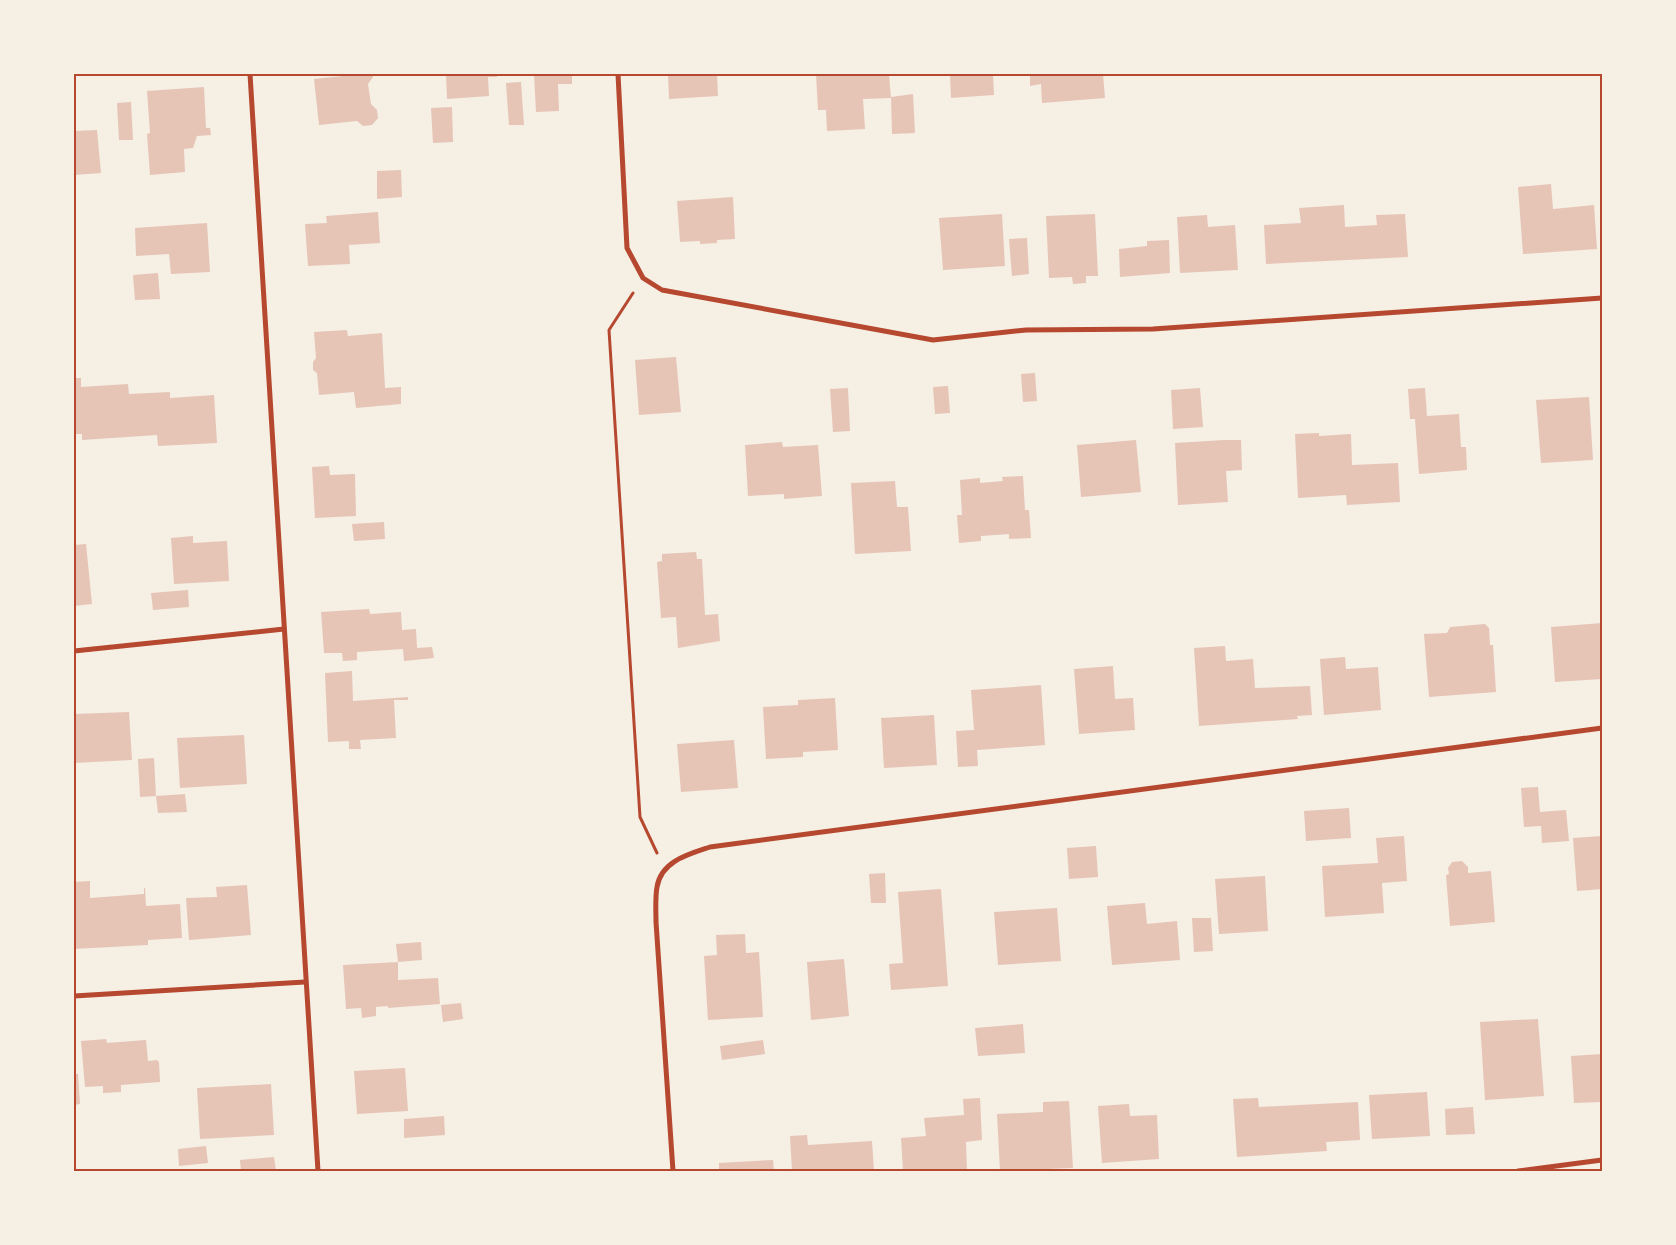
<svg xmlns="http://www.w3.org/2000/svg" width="1676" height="1245" font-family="'Titillium Web',sans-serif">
	<rect width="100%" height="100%" fill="#f6efe4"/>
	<g fill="#e6c5b7">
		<path d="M353,74h19l1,3 -5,7 3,20 6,6 1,8 -6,7 -9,1 -6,-5 -38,4 -5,-46 39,-4z"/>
		<path d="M446,74h51v3h-9l1,19 -42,3z"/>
		<path d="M534,74h38v10h-14l1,27 -23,1z"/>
		<path d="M668,74h49l1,22 -49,3z"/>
		<path d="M816,74h73l2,24 -28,1 2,30 -38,2 -1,-21h-8z"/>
		<path d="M950,74h43l1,21 -43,3z"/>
		<path d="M1030,74h73l2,24 -63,5 -1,-19 -11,2z"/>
		<path d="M521,82l3,43h-15l-3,-42z"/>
		<path d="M204,87l2,41h4l1,7 -14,1 -4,12 -9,1 1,23 -35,3 -3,-41 3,-1 -3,-42z"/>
		<path d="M913,94l2,39 -23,1 -1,-37z"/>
		<path d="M131,102l2,38h-14l-2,-37z"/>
		<path d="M452,107l1,35 -20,1 -2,-35z"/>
		<path d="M97,130l4,43 -27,2v-44z"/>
		<path d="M401,170l1,27 -25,2v-28z"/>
		<path d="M1551,184l2,25 41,-4 3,44 -74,5 -5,-67z"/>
		<path d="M733,197l2,42 -18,1v3l-17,1v-3l-20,1 -3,-41z"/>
		<path d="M1344,205l1,22 32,-2 -1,-10 29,-1 3,43 -142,7 -2,-39 37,-2 -2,-15z"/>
		<path d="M378,212l2,31 -31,2 1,19 -42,2 -3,-42 22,-1 -1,-7z"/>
		<path d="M1002,214l3,52 -62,4 -4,-52z"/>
		<path d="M1095,214l3,62h-12v7l-13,1 -1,-7 -23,1 -3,-62z"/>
		<path d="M1207,215l1,12 27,-2 3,45 -58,3 -3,-56z"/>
		<path d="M207,223l3,49 -39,2 -2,-20 -33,2 -1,-28z"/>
		<path d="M1027,238l2,36 -17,2 -3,-37z"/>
		<path d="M1169,240l1,33 -50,4 -1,-28 28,-3v-5z"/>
		<path d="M158,273l2,26 -25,1 -2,-25z"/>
		<path d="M347,330l1,6 34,-3 3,55 16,-1v17l-45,4 -2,-16 -35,3 -2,-22 -4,-3v-8l3,-4 -2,-26z"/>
		<path d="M676,357l5,55 -42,3 -4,-55z"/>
		<path d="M1035,373l2,28 -14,1 -2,-28z"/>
		<path d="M74,378h7v9l47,-3 1,10 41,-2v6l44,-3 3,48 -59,3 -1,-11 -75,5v-6h-8z"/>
		<path d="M948,386l2,27 -15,1 -2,-27z"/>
		<path d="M848,388l2,43 -17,1 -3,-43z"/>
		<path d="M1200,388l3,39 -30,2 -2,-39z"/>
		<path d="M1425,388l2,28 32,-2 2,33h5l1,23 -48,4 -4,-55h-5l-2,-30z"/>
		<path d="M1589,397l4,63 -52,3 -5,-63z"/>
		<path d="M1319,433v3l32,-2 1,31 46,-2 2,39 -53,3 -1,-10 -48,3 -3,-64z"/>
		<path d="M1136,440l5,52 -60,5 -4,-52z"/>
		<path d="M1224,440h17l1,30 -16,1 2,31 -50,3 -3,-62z"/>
		<path d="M782,442l1,5 35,-2 4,51 -38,3v-5l-36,2 -3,-51z"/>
		<path d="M329,466l1,9 25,-1 1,42 -41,2 -3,-51z"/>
		<path d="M1023,476l2,34h4l2,28 -22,1v-5l-28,2v5l-22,2 -2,-28h5l-2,-35 20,-2v5l23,-2 -1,-4z"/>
		<path d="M895,481l2,26h11l3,44 -56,3 -4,-71z"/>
		<path d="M384,522l1,17 -31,2 -2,-17z"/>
		<path d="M193,536v7l34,-2 2,40 -55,3 -3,-46z"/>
		<path d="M86,544l6,60 -18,2v-61z"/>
		<path d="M696,552l1,7h5l3,56 13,-1 2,27 -42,7 -2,-31 -15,1 -4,-56 5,-1v-7z"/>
		<path d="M188,590l1,17 -36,3 -2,-17z"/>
		<path d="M369,609l1,5 31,-2 1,18 14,-1 1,19 15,-1 2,11 -30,3 -1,-12 -46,3v8l-14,1 -1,-8h-18l-3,-41z"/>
		<path d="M1602,623v56l-47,3 -4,-55z"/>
		<path d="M1485,624l4,4 1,17h3l3,47 -67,5 -5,-63 23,-1 3,-6z"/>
		<path d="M1225,646l1,15 27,-2 2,29 55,-2 2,29 -15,1 1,3 -99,7 -5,-78z"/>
		<path d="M1345,657l1,12 32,-2 3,43 -57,5 -4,-56z"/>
		<path d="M1113,666l2,33 18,-1 2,32 -56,4 -5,-65z"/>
		<path d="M352,671l1,30 55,-4v3h-14l2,38 -36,2 1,9h-12v-8l-21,1 -3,-69z"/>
		<path d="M1041,685l4,60 -68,5 1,16 -20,1 -2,-36 18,-1 -3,-40z"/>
		<path d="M835,698l3,52 -35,2v5l-37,2 -3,-52 35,-2v-5z"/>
		<path d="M129,712l3,48 -58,3v-49z"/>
		<path d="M934,715l3,50 -53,3 -3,-50z"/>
		<path d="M244,735l3,49 -67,4 -3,-50z"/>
		<path d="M734,740l4,48 -57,4 -4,-48z"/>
		<path d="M154,758l2,38 29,-2 2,18 -29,1 -2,-17 -16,1 -2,-38z"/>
		<path d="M1538,787l2,25 26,-2 3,31 -27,2 -1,-17 -17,1 -3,-39z"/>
		<path d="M1349,808l2,30 -45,3 -2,-30z"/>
		<path d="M1404,836l3,45 -25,2 2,30 -59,4 -3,-51 56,-3 -2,-25z"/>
		<path d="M1602,836v53l-25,2 -4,-53z"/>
		<path d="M1096,846l2,31 -29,2 -2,-31z"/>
		<path d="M1462,861l6,6v6l23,-2 4,51 -45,4 -4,-51 3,-1 -1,-6 4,-6z"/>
		<path d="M885,873l1,30h-15l-2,-29z"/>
		<path d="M1265,876l3,55 -49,3 -4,-55z"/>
		<path d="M90,881v17l54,-4v-6h1l1,18 34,-2 2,34 -34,2v5l-74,4v-67z"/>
		<path d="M247,885l4,50 -62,5 -3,-42 31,-1 -1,-10z"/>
		<path d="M941,889l7,97 -57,4 -2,-26 14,-1 -5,-71z"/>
		<path d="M1145,903l2,21 30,-3 3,39 -68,5 -5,-59z"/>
		<path d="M1057,908l4,53 -63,4 -4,-53z"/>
		<path d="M1192,918h19l2,33 -19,1z"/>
		<path d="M745,934l1,19 13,-1 4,65 -55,3 -4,-64 13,-1 -1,-20z"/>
		<path d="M421,942l1,18 -24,2 -2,-18z"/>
		<path d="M844,959l5,57 -38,4 -4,-58z"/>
		<path d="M398,962v18l40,-2 2,26 -52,4v-2l-12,1v9l-14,2 -1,-10 -15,1 -3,-44z"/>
		<path d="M461,1003l2,16 -20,3 -2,-17z"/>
		<path d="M1538,1019l6,77 -59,4 -5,-78z"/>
		<path d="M1023,1024l2,29 -47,3 -3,-28z"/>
		<path d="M106,1039l1,4 39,-3 2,21 9,-1 2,2 1,20 -39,3v7l-18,1v-7l-18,1 -4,-46z"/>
		<path d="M763,1040l2,14 -43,6 -2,-14z"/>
		<path d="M1602,1054v48l-28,1 -3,-47z"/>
		<path d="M405,1068l3,43 -51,3 -3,-43z"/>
		<path d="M74,1074h4l2,30 -6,1z"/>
		<path d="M271,1084l3,51 -74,4 -3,-51z"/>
		<path d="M1427,1092l3,44 -58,3 -3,-44z"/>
		<path d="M980,1098l2,42 -16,2 1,29h-64l-2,-33 25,-2 -2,-18 40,-3 -1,-16z"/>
		<path d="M1258,1098l1,9 99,-5 2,38 -34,2 1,9 -90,6 -4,-58z"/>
		<path d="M1069,1101l4,67 -73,3 -3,-57 46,-2v-10z"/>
		<path d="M1129,1104l1,12 27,-1 2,44 -57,4 -4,-57z"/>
		<path d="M1473,1107l2,27 -29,1 -1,-26z"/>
		<path d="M444,1116l1,19 -41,3v-19z"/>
		<path d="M807,1135l1,10 64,-4 2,30h-82l-2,-35z"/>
		<path d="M206,1146l2,17 -29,3 -1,-17z"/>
		<path d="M274,1157l2,14h-35l-1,-11z"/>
		<path d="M773,1160l1,11h-55v-8z"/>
	</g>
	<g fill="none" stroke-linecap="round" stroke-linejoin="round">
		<path stroke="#b5482f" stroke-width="3" d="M633,293l-24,37 31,487 17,36"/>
		<g stroke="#b5482f" stroke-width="5">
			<path d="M250,74l68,1097"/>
			<path d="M618,74l9,174 16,30 19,12 271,50 93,-10 127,-1 449,-31"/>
			<path d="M74,651l210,-22"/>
			<path d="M74,996l231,-14"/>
			<path d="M673,1171l-17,-249c0,-11 -1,-24 1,-35 4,-26 32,-33 53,-40l892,-119"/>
			<path d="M1518,1171l84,-11"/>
		</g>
	</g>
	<rect width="1676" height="1245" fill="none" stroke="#f6efe4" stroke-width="150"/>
	<rect x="75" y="75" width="1526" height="1095" fill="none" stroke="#b5482f" stroke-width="2"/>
</svg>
